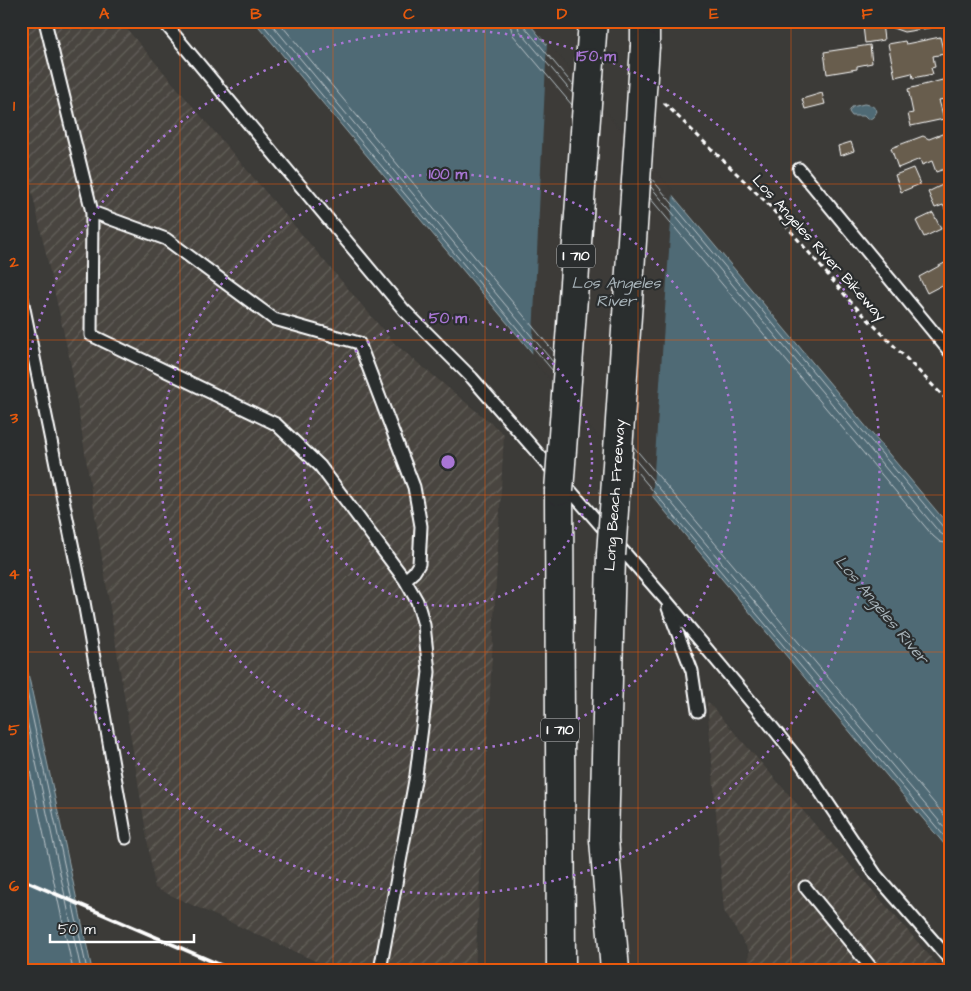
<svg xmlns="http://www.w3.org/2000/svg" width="971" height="991" font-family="'Architects Daughter',sans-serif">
	<defs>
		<pattern id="industrial-furrows" width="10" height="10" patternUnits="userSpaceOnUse" patternTransform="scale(1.25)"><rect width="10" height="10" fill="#49453f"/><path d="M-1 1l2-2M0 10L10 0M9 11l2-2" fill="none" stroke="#64615c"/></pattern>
	</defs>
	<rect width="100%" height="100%" fill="#3c3b38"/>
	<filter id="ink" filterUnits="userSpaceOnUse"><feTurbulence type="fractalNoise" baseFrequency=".02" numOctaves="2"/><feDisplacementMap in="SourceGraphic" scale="10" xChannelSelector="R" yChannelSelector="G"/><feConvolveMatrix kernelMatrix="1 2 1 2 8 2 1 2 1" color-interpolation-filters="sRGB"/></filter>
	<g filter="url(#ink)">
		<g fill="url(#industrial-furrows)">
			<path d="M21,21h99l275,323 109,90 -29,536h-140l-180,-82 -84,-523 -50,-222z"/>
			<path d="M707,701l235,269h-194l1,-19 -25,-40z"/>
		</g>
		<g fill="#506a75" stroke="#96a6ac">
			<path d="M254,21h273l423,506v324z"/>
			<path d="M864,104c6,1 9,1 13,7 -2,4 -5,9 -10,8l-3,-3h-12l-3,-4 3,-5z"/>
			<path d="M21,640l2,10 69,320h-71z"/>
		</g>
		<path fill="#3c3b38" d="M547,42l126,150 -21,309 -120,-143z"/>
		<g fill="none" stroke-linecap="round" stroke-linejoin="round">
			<g stroke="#b9c3c8" stroke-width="1">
				<path d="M260,21l293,350"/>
				<path d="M269,21l284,341"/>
				<path d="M278,21l276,331"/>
				<path d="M509,21l4,14 59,70"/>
				<path d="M517,21l2,9 54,64"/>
				<path d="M523,21l1,5 49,59"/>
				<path d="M651,178l293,350 6,2"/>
				<path d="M651,187l288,345 4,3 7,1"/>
				<path d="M650,198l283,338 7,6 10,2"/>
				<path d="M633,446l317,376"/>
				<path d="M633,457l317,377"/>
				<path d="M632,466l318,377"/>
				<path d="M21,664l66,306"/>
				<path d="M21,693l60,277"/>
				<path d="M21,729l52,241"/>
			</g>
		</g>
		<g fill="#675d4e" stroke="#fff">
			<path d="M887,21h47l1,6 -31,5 -17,-6z"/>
			<path d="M882,23l2,17 -19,3 -2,-17z"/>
			<path d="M940,37l4,17 -11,2 2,11 -4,1 2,6 -20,4 -1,-5 -17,4 -7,-33 17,-3 1,3z"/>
			<path d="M870,45l2,18 -15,3v3l-30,5 -3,-22z"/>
			<path d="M950,78v20l-11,2 5,19 -33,7 -3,-12 5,-1 -5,-24z"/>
			<path d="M822,93l3,11 -20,5 -3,-10z"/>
			<path d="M950,131v36l-14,5 -4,-11 -10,4 -2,-6 -22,9 -7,-20 32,-12 6,3z"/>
			<path d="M851,142l3,9 -14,5 -2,-10z"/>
			<path d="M913,168l7,16 -19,8 -6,-17z"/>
			<path d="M950,181v31l-3,1 -4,-8 -8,3 -7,-16z"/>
			<path d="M933,213l8,16 -17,8 -8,-16z"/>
			<path d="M950,260v21l-23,12 -8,-16z"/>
		</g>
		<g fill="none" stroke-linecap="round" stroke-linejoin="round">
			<g stroke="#fff" stroke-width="15">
				<g id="service">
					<path d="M45,21l47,191"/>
					<path d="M163,21l241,289 68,68 193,221 103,123 33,41 75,112 74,85"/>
					<path d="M799,169l151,183"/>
					<path d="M21,294l63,308 42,236"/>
					<path d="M668,608l24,63 6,40"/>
					<path d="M805,887l68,83"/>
					<path d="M380,970l36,-195 13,-103 -5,-47 -7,-24 -12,-21 -85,-114 -44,-42 -185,-89 1,-123 74,27 108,80 85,24 55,144 7,39 -2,38 -5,8 -9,8"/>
				</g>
			</g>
			<g stroke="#fff" stroke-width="31">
				<g id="motorway">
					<path d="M645,46v-25"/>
					<path d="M559,491l2,479"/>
					<path d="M611,555l-7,285 11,130"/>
				</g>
			</g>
			<path stroke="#fff" stroke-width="3" stroke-dasharray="5 4" stroke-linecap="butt" d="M664,103l103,100 83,98 100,102"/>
			<use href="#service" stroke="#2a2d2e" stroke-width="11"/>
			<use href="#motorway" stroke="#2a2d2e" stroke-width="28"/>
			<path stroke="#fff" stroke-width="4" d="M21,879l211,91"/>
			<g stroke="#fff" stroke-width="31" stroke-linecap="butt">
				<g id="motorway-bridge">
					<path d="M559,491l34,-470"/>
					<path d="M611,555l34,-509"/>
				</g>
			</g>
			<use href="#motorway-bridge" stroke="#2a2d2e" stroke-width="28"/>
		</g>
	</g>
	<path fill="none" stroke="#e8590c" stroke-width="1" stroke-opacity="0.55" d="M180,21v949M333,21v949M485,21v949M638,21v949M791,21v949M21,184h929M21,340h929M21,495h929M21,652h929M21,808h929"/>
	<g fill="none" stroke="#a976d5" stroke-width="2.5" stroke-dasharray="2.5 5">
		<circle cx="448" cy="462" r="144"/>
		<circle cx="448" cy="462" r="288"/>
		<path d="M21 394A432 432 0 1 1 21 530"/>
	</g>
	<g text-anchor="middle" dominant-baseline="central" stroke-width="4.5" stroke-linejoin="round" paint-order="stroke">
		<g fill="#2a2d2e" stroke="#bfc0c0" stroke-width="1">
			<rect x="557" y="244.5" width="38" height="23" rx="4"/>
			<rect x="541" y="718.5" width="38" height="23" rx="4"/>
		</g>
		<g font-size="14" font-weight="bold" fill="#fff">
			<text x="576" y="256">I 710</text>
			<text x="560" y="730">I 710</text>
		</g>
		<g font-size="15" fill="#fff" stroke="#2a2d2e">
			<text transform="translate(819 248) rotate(48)">Los Angeles River Bikeway</text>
			<text transform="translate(615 495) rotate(-86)">Long Beach Freeway</text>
		</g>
		<g font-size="16" font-style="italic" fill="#a8b4ba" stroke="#2a2d2e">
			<text x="616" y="283">Los Angeles<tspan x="616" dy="18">River</tspan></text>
			<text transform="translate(882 610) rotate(50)">Los Angeles River</text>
		</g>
	</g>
	<circle cx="448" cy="462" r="8" fill="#a976d5" stroke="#2a2d2e" stroke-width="2.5"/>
	<g font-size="15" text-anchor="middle" font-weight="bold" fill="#a976d5" stroke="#2a2d2e" stroke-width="4.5" stroke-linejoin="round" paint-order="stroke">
		<text x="596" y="61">150 m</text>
		<text x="448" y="179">100 m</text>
		<text x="448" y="323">50 m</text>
	</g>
	<rect width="971" height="991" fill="none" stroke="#2a2d2e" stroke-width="55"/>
	<path d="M50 934v8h144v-8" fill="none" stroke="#ffffff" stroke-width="2.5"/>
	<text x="58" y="934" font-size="15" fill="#ffffff" stroke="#2a2d2e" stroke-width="4" paint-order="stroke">50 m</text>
	<rect x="28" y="28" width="916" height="936" fill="none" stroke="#e8590c" stroke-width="2"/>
	<g font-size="16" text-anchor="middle" font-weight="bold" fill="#e8590c">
		<text x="104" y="19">A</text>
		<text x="256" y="19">B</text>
		<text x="409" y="19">C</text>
		<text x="562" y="19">D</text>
		<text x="714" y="19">E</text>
		<text x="867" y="19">F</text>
		<text x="14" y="111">1</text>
		<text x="14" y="267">2</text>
		<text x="14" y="423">3</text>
		<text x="14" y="579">4</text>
		<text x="14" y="735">5</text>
		<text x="14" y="891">6</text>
	</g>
</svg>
